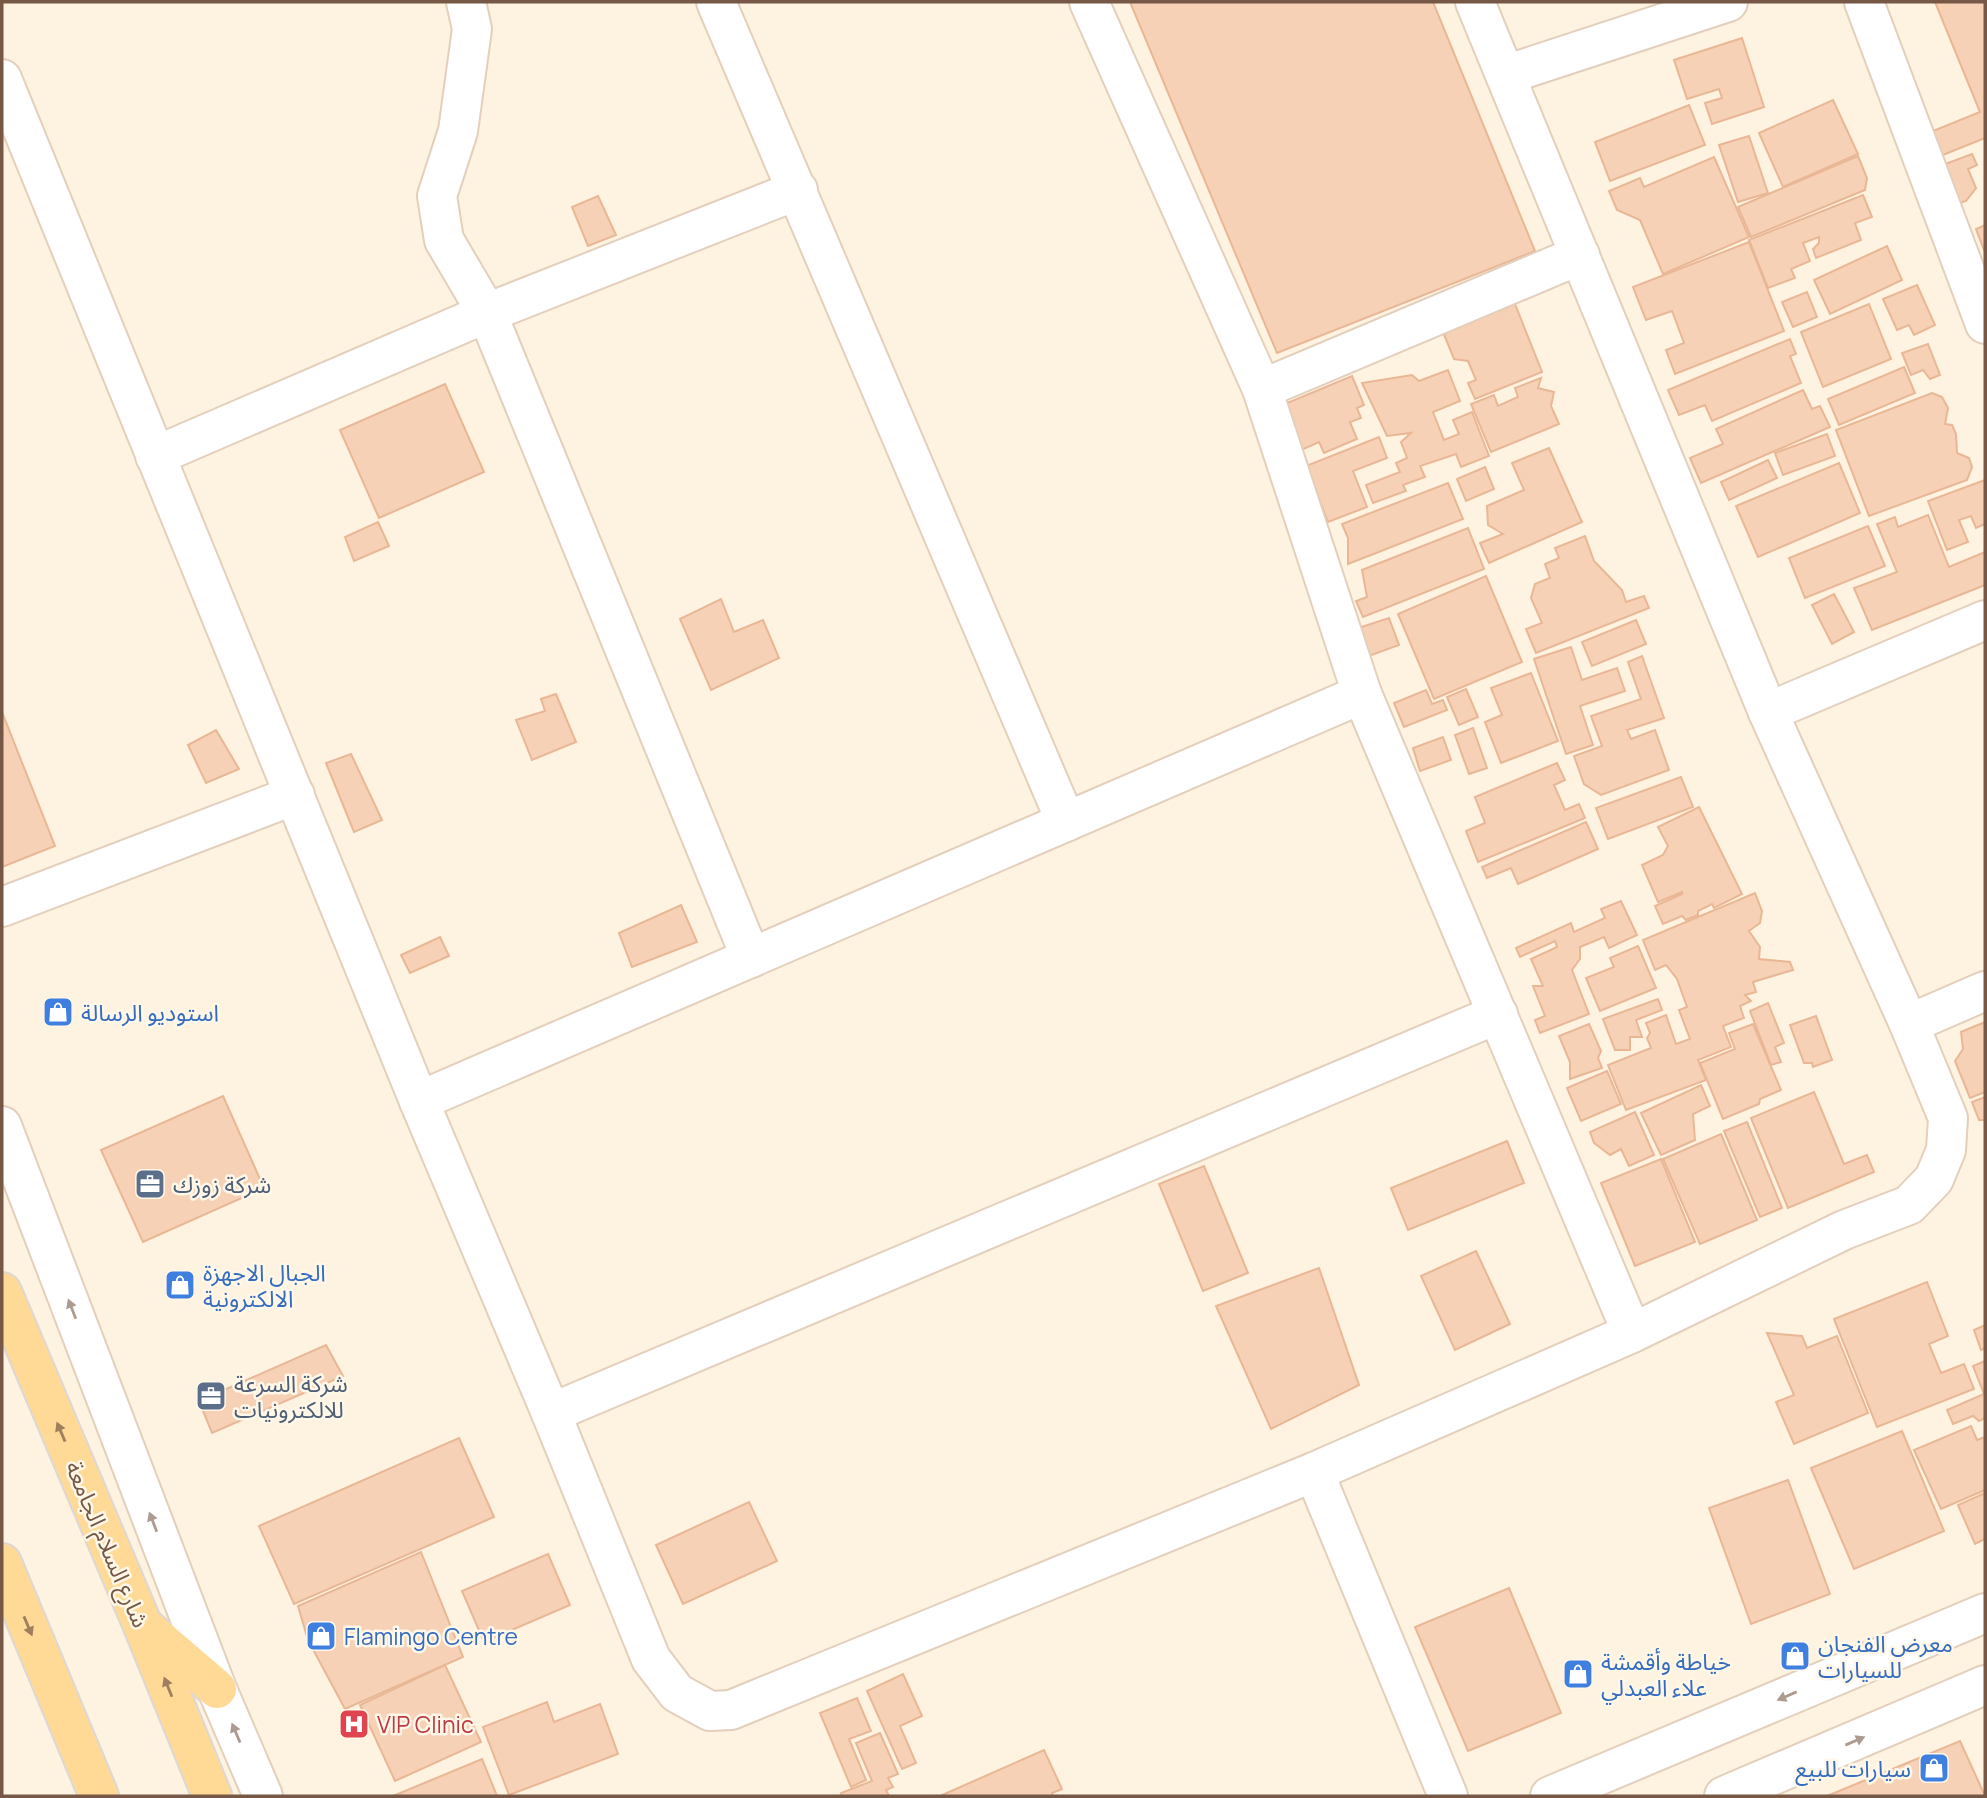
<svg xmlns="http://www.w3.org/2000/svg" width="1987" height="1798" font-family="Manrope,'Noto Sans Arabic',sans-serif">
	<rect width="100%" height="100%" fill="#fef3e0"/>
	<g fill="#f6d1b6" stroke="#e9b795" stroke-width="2">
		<path d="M1130,2h303l102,249 -258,102z"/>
		<path d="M1935,2h50v136l-47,19 -10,-24 52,-21z"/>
		<path d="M1742,38l22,69 -52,17 -7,-21 17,-5 -3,-9 -32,10 -13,-39z"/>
		<path d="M1833,100l25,54 -75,33 -24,-54z"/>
		<path d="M1689,105l16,40 -95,36 -15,-39z"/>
		<path d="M1749,136l19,57 -30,9 -19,-57z"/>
		<path d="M1972,154l5,11 -9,4 8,19 -10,13 -18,6 -16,-38z"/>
		<path d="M1858,156l9,22 -2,12 -114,47 -13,-30z"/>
		<path d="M1714,157l35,80 -86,37 -23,-54 -23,-10 -8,-19 31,-13 4,9z"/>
		<path d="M1863,195l9,22 -17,6 6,17 -45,18 -3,-9 6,-6v-6l-16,6 7,18 -19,8 4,9 -27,10 -19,-48z"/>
		<path d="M598,196l18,39 -28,11 -16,-39z"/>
		<path d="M1985,225v25h-1l-8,-21z"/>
		<path d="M1749,242l35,89 -109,43 -9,-24 18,-7 -12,-32 -26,9 -13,-33z"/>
		<path d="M1887,246l15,34 -72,34 -16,-34z"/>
		<path d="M1917,285l18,40 -21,10 -5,-10 -12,5 -14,-31z"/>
		<path d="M1807,292l10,25 -24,10 -11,-25z"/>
		<path d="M1515,304l27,68 -67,27 -7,-16 8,-3 -8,-19 -14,-2 -11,-27z"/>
		<path d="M1869,304l22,55 -68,28 -22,-55z"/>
		<path d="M1790,339l6,15 -6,2 11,27 -89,38 -7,-16 -26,10 -11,-25z"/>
		<path d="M1928,344l12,31 -10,4 -7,-9 -12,5 -9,-22z"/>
		<path d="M1904,367l11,26 -76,32 -11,-26z"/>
		<path d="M1448,370l12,31 -27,11 11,28 15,-6 -6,-14 19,-8 17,44 -28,11 -5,-13 -36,12 5,11 -22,8 3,6 -33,12 -7,-18 34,-13 -4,-9 11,-5 -6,-16 10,-9 -24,3 -25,-53 50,-8 7,6z"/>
		<path d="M1352,376l12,29 -7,3 4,10 -11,4 7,17 -33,14 -5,-11 -20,9 -19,-45z"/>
		<path d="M1541,378l-3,10 16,4 -3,14 8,18 -68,28 -20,-48 23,-9 4,11 20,-9 -3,-9z"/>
		<path d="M445,384l39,88 -105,46 -39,-88z"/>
		<path d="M1803,390l9,19 8,-3 10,21 -129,56 -11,-25 33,-14 -7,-15z"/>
		<path d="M1932,393l10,4 6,11 -3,16 7,1 4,9 1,19 12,5 3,9 -5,13 -98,36 -33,-86z"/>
		<path d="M1827,434l8,22 -52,19 -8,-22z"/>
		<path d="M1379,437l8,21 -34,13 14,36 -39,15 -22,-56z"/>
		<path d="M1549,448l33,74 -93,41 -9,-20 23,-9 -15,-9 -1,-19 37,-16 -12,-27z"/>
		<path d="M1768,460l9,18 -48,22 -8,-18z"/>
		<path d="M1839,463l21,50 -102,44 -22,-51z"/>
		<path d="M1485,467l9,22 -28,12 -9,-22z"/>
		<path d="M1985,480v44l-9,4 -5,-12 -12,4 9,22 -21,8 -19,-49z"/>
		<path d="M1448,483l15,36 -115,45v-26l-6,-14z"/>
		<path d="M1928,515l21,52 36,-15v33l-113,45 -18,-42 43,-16 -20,-48 18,-7 3,10z"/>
		<path d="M378,522l11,24 -35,15 -9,-24z"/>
		<path d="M1868,526l17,40 -80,32 -16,-40z"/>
		<path d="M1468,528l16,41 -121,48 -7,-16 11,-4 -5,-27z"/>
		<path d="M1585,536l9,25 28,29 4,12 18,-6 5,12 -113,45 -10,-24 16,-6 -11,-25 4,-14 15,-6 -5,-14 14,-6 -4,-10z"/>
		<path d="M1486,576l36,86 -88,37 -36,-85z"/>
		<path d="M1834,594l20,38 -22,12 -20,-39z"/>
		<path d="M721,599l13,33 29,-12 16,38 -68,32 -31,-71z"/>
		<path d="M1389,618l10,27 -33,12 -11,-28z"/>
		<path d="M1636,620l10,24 -54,22 -10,-24z"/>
		<path d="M1571,647l11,33 35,-12 8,23 -45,15 13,39 -27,9 -32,-95z"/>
		<path d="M1642,656l22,62 -37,12 4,9 24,-9 14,40 -68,25 -17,-11 -10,-28 28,-10 -11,-30 50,-17 -13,-37z"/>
		<path d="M1531,673l27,68 -57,22 -16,-41 17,-7 -11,-27z"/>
		<path d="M1466,689l12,28 -19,8 -12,-28z"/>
		<path d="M1426,690l6,14 11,-4 4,10 -43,17 -10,-24z"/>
		<path d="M556,694l20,48 -44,18 -16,-40 29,-9 -4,-12z"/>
		<path d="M2,712l53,134 -53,21z"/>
		<path d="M1473,728l14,40 -18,6 -14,-39z"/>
		<path d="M216,730l23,39 -33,14 -18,-38z"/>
		<path d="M1443,737l8,23 -31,11 -7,-23z"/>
		<path d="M351,754l31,66 -28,12 -28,-69z"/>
		<path d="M1557,763l8,17 -11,5 11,25 14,-6 6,14 -107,44 -12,-31 19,-8 -10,-26z"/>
		<path d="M1681,777l12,30 -85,32 -12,-31z"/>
		<path d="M1699,807l43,87 -28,14 -2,-4 -14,7v4l-12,5 -4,-4 -19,8 -8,-18 27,-12v-2l-24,10 -16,-37 21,-10 5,-9 -10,-19z"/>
		<path d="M1586,822l12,27 -80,35 -7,-16 -24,10 -5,-11z"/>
		<path d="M1755,893l7,18 -2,12 -11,8 11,16 -1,12 31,3 3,8 -40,12 3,10 -11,3 6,6 -11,5 4,12 -21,8 8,21 -33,13 8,20 -80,30 -18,-45 43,-17 -4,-10 3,-5 -4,-10 20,-8 10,29 14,-5 -11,-29 8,-3 -10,-28 -11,-14 -11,5 -12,-30z"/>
		<path d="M1621,901l16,34 -28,13 -5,-11 -24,10v12l-8,11 17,44 -49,19 -5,-13 10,-4 -12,-30h10l-12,-27 26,-12 -2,-6 -35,16 -4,-9 55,-25 3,9 31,-14 -4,-9z"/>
		<path d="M681,905l16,37 -65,25 -13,-34z"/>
		<path d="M440,937l9,19 -39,17 -9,-18z"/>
		<path d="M1638,946l18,42 -56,23 -14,-33 28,-11 -4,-9z"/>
		<path d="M1658,999l4,11 -26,10 6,17h-12v13h-15l-12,-31z"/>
		<path d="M1768,1003l16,40 -9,4 6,15 -10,3 -21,-54z"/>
		<path d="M1816,1016l16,44 -19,7 -1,-4h-8l-14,-38z"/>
		<path d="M1985,1022v70l-15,6 -15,-37 8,-12 -2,-17z"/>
		<path d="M1589,1024l12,27 -3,7 4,10 -32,11v-17l-11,-26z"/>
		<path d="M1753,1024l28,66 -21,9 -1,5 -36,15 -23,-56 35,-14 -6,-16z"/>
		<path d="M1607,1071l14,33 -40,17 -14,-33z"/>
		<path d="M1701,1085l9,21 -17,8 2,26 -34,15 -20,-42z"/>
		<path d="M1814,1092l30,72 23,-9 7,17 -86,36 -37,-90z"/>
		<path d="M223,1096l41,92 -121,54 -42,-92z"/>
		<path d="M1985,1097v23h-6l-7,-18z"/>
		<path d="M1635,1112l19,43 -25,11 -8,-17 -11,6 -16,-12 -4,-11z"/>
		<path d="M1747,1122l35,86 -22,9 -36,-86z"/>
		<path d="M1721,1134l36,86 -57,24 -37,-85z"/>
		<path d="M1507,1141l17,42 -116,47 -17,-42z"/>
		<path d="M1661,1159l34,83 -60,24 -34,-83z"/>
		<path d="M1204,1166l44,107 -45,18 -44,-107z"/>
		<path d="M1476,1251l34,73 -55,26 -34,-74z"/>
		<path d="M1319,1268l40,117 -88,44 -55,-123z"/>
		<path d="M1927,1282l21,54 -19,8 12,29 23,-9 10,25 -97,38 -43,-108z"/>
		<path d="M1985,1325v23l-4,2 -7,-20z"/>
		<path d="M1767,1333l35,3 5,12 30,-12 31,77 -74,31 -18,-42 18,-7z"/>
		<path d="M326,1345l17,31 -131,57 -13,-32z"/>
		<path d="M1985,1361v57l-6,3 -6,-5 -20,8 -6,-14 37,-16 -11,-28z"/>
		<path d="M1971,1426l6,14 8,-3v53l-44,19 -27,-59z"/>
		<path d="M1902,1431l42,100 -90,38 -43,-101z"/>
		<path d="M459,1438l35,79 -200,87 -35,-78z"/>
		<path d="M1788,1480l42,114 -79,30 -42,-116z"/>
		<path d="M1985,1493v46l-10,5 -17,-39z"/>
		<path d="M749,1502l28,59 -94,43 -27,-59z"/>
		<path d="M421,1552l42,105 -118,52 -37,-69 -10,-34z"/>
		<path d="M548,1554l22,51 -86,37 -22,-51z"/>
		<path d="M1509,1588l52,125 -93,38 -53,-124z"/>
		<path d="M445,1665l36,77 -86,39 -35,-76z"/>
		<path d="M903,1674l19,42 -22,10 16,37 -14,6 -35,-78z"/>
		<path d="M857,1698l14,33 -22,8 17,41 -15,7 -31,-74z"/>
		<path d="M547,1702l7,20 46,-18 18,50 -109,41 -26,-68z"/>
		<path d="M880,1733l18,41 -10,4 5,9 -7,3 3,6h-47l-1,-3 31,-12 -16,-38z"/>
		<path d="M1960,1741l25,55h-158z"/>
		<path d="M1044,1750l18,39 -10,4 1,3h-113z"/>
		<path d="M482,1759l15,37h-104z"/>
	</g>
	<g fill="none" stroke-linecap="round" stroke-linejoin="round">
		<g stroke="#e3cfbc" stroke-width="42">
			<g id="minor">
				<path d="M466,2l6,27 -14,102 -21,65 7,44 43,73 264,645"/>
				<path d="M716,2l350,820"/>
				<path d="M1089,2l173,387 100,305 270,639"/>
				<path d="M1475,2l293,710 141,312"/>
				<path d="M1864,2l121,322"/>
				<path d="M1505,75l223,-73"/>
				<path d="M2,79l417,1022 132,312 100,246 26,34 33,18 21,-1 583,-238 318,-139 212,-103 65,-25 25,-26 12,-29 2,-32 -39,-94 76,-33"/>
				<path d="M1262,389l318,-134"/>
				<path d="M155,456l332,-143 311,-123"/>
				<path d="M1768,712l217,-92"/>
				<path d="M2,907l293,-112"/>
				<path d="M419,1101l943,-407"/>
				<path d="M2,1126l215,563 46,107"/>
				<path d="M551,1413l947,-399"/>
				<path d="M1314,1472l134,324"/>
				<path d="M1550,1796l435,-183"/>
				<path d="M1724,1796l261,-111"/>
			</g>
		</g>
		<g stroke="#ded7d3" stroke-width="42">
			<g id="major">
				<path d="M2,1292l141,334 69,170"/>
				<path d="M2,1563l97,233"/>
				<path d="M147,1629l70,60"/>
			</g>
		</g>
		<use href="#minor" stroke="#fff" stroke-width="38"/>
		<use href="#major" stroke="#ffda96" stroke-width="38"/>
	</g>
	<defs><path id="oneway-solid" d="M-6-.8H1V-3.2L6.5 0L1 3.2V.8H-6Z" transform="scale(1.75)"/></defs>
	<g fill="#ad9b90">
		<use href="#oneway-solid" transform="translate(72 1309) rotate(-111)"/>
		<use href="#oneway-solid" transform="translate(153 1522) rotate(-111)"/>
		<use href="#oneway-solid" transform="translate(1787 1696) rotate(157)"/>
		<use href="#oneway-solid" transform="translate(236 1733) rotate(-113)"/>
		<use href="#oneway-solid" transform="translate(1855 1741) rotate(-23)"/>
	</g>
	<g fill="#a07f5e">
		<use href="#oneway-solid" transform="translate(61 1432) rotate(-113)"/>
		<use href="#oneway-solid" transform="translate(28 1626) rotate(67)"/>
		<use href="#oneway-solid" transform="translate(168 1687) rotate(-112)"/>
	</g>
	<defs>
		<g id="shop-square" transform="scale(1.575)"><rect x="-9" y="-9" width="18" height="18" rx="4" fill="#3f7fe0" stroke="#fff7e8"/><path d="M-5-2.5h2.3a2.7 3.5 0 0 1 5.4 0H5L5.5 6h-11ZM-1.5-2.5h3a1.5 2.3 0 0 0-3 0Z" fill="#fff"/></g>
		<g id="office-square" transform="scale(1.575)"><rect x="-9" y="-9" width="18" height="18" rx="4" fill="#5c6f8a" stroke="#fff7e8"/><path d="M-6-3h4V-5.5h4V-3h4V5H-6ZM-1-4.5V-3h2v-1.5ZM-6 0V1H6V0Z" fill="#fff"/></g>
		<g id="hospital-square" transform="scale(1.575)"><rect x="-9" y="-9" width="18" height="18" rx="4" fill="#e0444e" stroke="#fff7e8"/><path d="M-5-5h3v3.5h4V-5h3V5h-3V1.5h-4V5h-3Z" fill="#fff"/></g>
	</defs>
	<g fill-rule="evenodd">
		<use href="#shop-square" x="58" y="1012"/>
		<use href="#office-square" x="150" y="1184"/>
		<use href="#shop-square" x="180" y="1285"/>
		<use href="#office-square" x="211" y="1396"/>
		<use href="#shop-square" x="321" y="1636"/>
		<use href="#shop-square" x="1795" y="1656"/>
		<use href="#shop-square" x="1578" y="1674"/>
		<use href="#hospital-square" x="354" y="1724"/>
		<use href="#shop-square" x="1934" y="1768"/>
	</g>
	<g text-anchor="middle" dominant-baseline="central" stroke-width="5" stroke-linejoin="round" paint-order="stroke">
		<g font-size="23" fill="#366cbe" stroke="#fff7e8" text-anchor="start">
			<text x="81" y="1012">استوديو الرسالة</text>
			<text x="203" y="1272">الجبال الاجهزة<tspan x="203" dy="26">الالكترونية</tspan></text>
			<text x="344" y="1636">Flamingo Centre</text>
			<text x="1818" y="1643">معرض الفنجان<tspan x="1818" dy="26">للسيارات</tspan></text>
			<text x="1601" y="1661">خياطة وأقمشة<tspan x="1601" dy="26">علاء العبدلي</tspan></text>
			<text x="1911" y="1768" text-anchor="end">سيارات للبيع</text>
		</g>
		<g font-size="23" fill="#4e5e75" stroke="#fff7e8" text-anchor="start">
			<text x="173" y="1184">شركة زوزك</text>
			<text x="234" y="1383">شركة السرعة<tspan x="234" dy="26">للالكترونيات</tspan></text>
		</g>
		<g font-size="23" fill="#775846" stroke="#fff7e8">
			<text transform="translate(108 1544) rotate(67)">شارع السلام الجامعة</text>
		</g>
		<g font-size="23" fill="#be3a42" stroke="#fff7e8" text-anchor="start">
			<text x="377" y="1724">VIP Clinic</text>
		</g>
	</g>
	<rect width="1987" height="1798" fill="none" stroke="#775846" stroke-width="7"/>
</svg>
